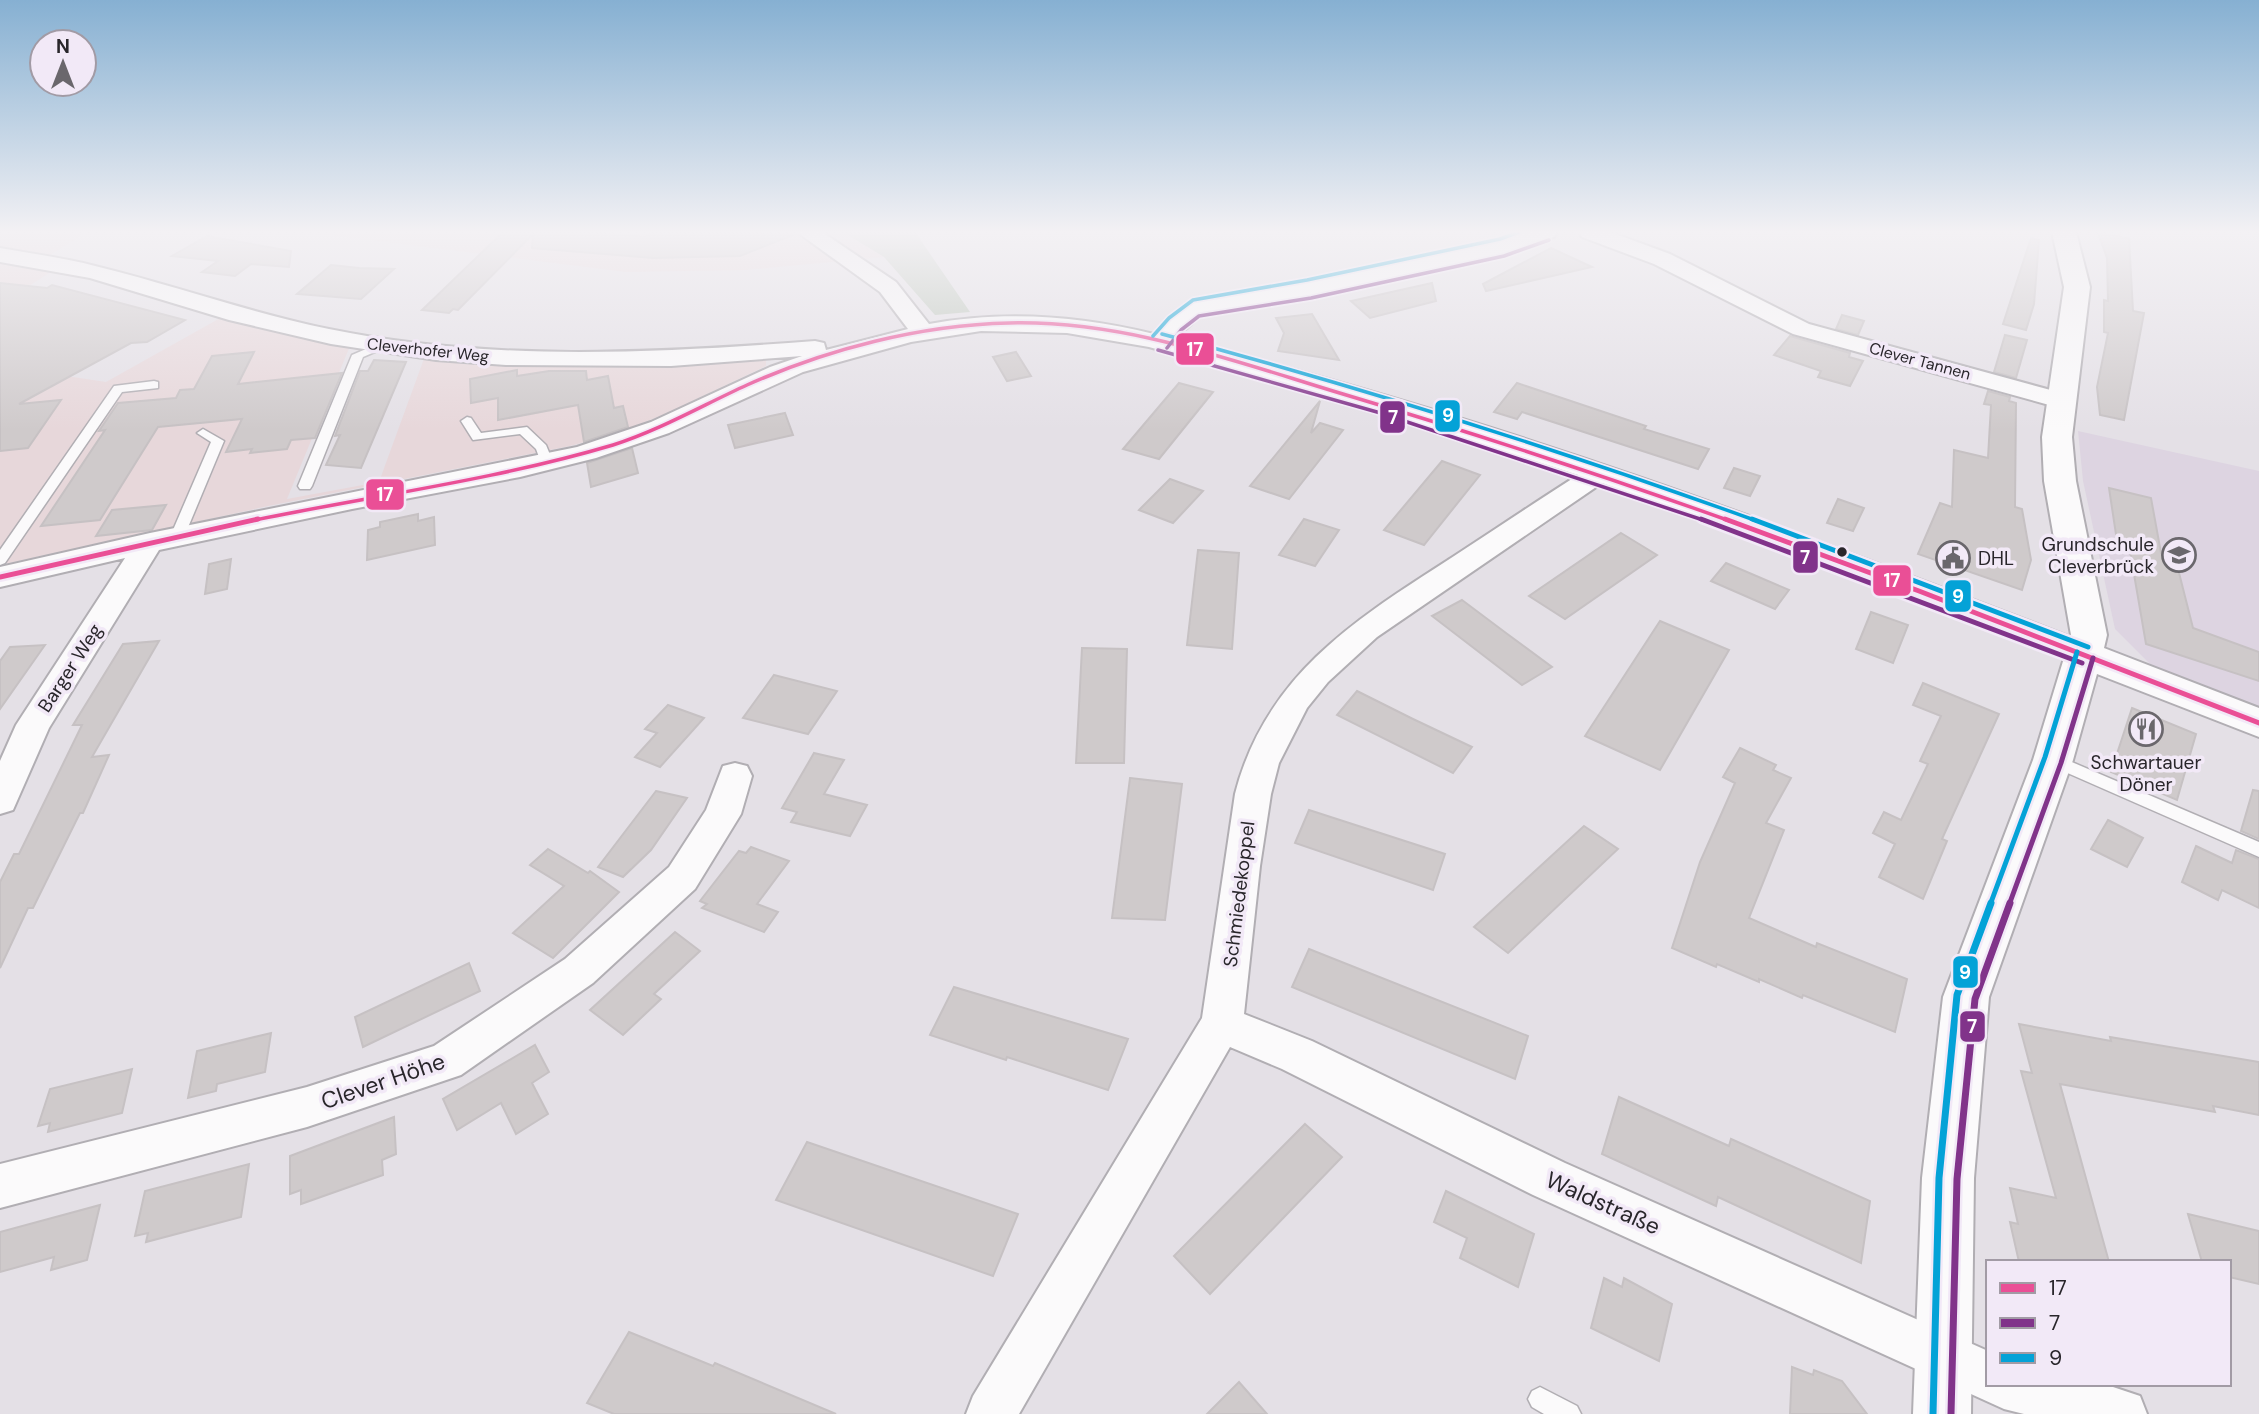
<svg xmlns="http://www.w3.org/2000/svg" width="2259" height="1414" font-family="'DM Sans',sans-serif">
	<rect width="100%" height="100%" fill="#e4e0e6"/>
	<g fill="#e7d7da">
		<path d="M0,232h87l-56,35 18,6 -49,32z"/>
		<path d="M305,232h538l41,25 -138,13 -120,2z"/>
		<path d="M222,317l128,29 -63,153 92,-17 46,-126 341,1v9l-101,48 -48,19 -47,13 -302,60 -268,59v-199l106,16z"/>
	</g>
	<path fill="#ddd4e1" d="M2078,431l181,40v238l-107,-43 -37,-37 -32,-148z"/>
	<path fill="#bdc6bb" d="M843,232h72l55,80 -35,3 -51,-58z"/>
	<g fill="#cfcacb" stroke="#c6c1c3" stroke-width="2">
		<path d="M503,232h84l59,5 5,-5 144,2 -55,22 -87,2 -121,-10 1,-14 -75,76 -5,-1 -4,4 -27,-3z"/>
		<path d="M2098,233l31,5 4,73 11,2 -20,107 -24,-5 -3,-28 11,-54 -4,-1v-32l4,1 -1,-43z"/>
		<path d="M207,236l84,15 -2,16 -38,-3 -16,12 -33,-4 16,-11 -46,-5z"/>
		<path d="M2031,238l8,2 -5,64 -8,26 -23,-6z"/>
		<path d="M1551,248l41,19 -106,24 -3,-7z"/>
		<path d="M331,265l28,3 35,1 -33,30 -64,-5z"/>
		<path d="M0,283l47,5 5,-3 133,35 -38,22 -16,1 -112,61 42,-4 -33,48 -28,3z"/>
		<path d="M1432,283l4,18 -66,17 -19,-17z"/>
		<path d="M1312,314l27,46 -61,-9 6,-18 -8,-15z"/>
		<path d="M1842,315l22,6 -6,14 -22,-6z"/>
		<path d="M2005,335l22,5 -11,38 -22,-6z"/>
		<path d="M1790,336l60,17 -1,4 14,4 -13,25 -32,-9 3,-6 -47,-16z"/>
		<path d="M254,352l-16,32 104,-11 -27,65 -24,2 -4,9 -37,4 2,-4 -26,3 16,-33 -84,8 -58,93 -59,6 64,-96 -6,1 19,-28 58,-5 4,-8 14,-1 18,-33z"/>
		<path d="M1016,352l15,24 -24,5 -14,-24z"/>
		<path d="M374,360l32,2 -45,106 -35,-3 14,-30 -5,1 25,-65h8z"/>
		<path d="M517,370v6l32,-5h37l1,9 21,-4 6,32 9,-2 5,21 -44,15 -6,-37 -80,15v-22l-27,5 -1,-24z"/>
		<path d="M1179,383l34,9 -54,67 -36,-10z"/>
		<path d="M1517,383l129,43 -2,3 65,20 -11,20 -176,-57 -5,7 -23,-7z"/>
		<path d="M1988,391l22,6 -1,4 7,2 -1,104 7,2 9,51 -9,30 -104,-36 22,-51 12,4 2,-57 34,8 3,-53 -7,-1z"/>
		<path d="M1320,401l-9,32 9,-10 23,7 -54,69 -39,-13z"/>
		<path d="M785,413l8,22 -58,13 -7,-23z"/>
		<path d="M632,448l6,25 -47,14 -4,-24z"/>
		<path d="M1442,461l38,14 -56,70 -40,-15z"/>
		<path d="M1734,468l26,8 -10,20 -26,-8z"/>
		<path d="M1170,479l33,12 -30,32 -34,-13z"/>
		<path d="M2109,488l42,10 10,55 14,4 18,71 66,24v29l-113,-37 -17,-99 -12,-4z"/>
		<path d="M1838,499l26,9 -11,23 -26,-8z"/>
		<path d="M166,505l-14,25 -56,6 16,-26z"/>
		<path d="M418,514v7l16,-4 1,28 -68,15 1,-30 12,-3v-5z"/>
		<path d="M1304,519l35,11 -24,36 -36,-11z"/>
		<path d="M1621,533l36,22 -92,64 -36,-23z"/>
		<path d="M1198,550l41,3 -7,96 -45,-4z"/>
		<path d="M231,559l-4,30 -22,5 4,-30z"/>
		<path d="M1726,563l63,27 -14,19 -64,-28z"/>
		<path d="M1462,600l44,33 46,34 -30,18 -90,-69z"/>
		<path d="M1871,612l37,13 -15,38 -37,-14z"/>
		<path d="M1660,621l69,29 -69,120 -75,-34z"/>
		<path d="M159,641l-67,116 17,-2 -26,58h-3l-47,95h-5l-28,60v-86l14,-28h5l63,-129h-9l50,-81z"/>
		<path d="M45,645l-45,64v-48l10,-14z"/>
		<path d="M1082,648l45,1 -3,114h-48z"/>
		<path d="M774,675l63,16 -29,43 -65,-16z"/>
		<path d="M1923,683l76,31 -57,125 5,2 -24,58 -44,-22 16,-33 -22,-11 11,-21 17,8 27,-56 -8,-3 21,-45 -28,-11z"/>
		<path d="M1357,691l56,28 59,28 -19,26 -116,-58z"/>
		<path d="M668,705l36,13 -44,49 -25,-10 22,-24 -12,-4z"/>
		<path d="M2132,708l64,26 -19,66 -66,-28z"/>
		<path d="M1740,748l36,17 -3,5 18,8 -25,45 18,7 -35,88 67,29 1,-4 90,36 -12,53 -92,-37 -1,3 -43,-19v3l-42,-18 -1,3 -44,-19 28,-86 35,-79 -12,-6z"/>
		<path d="M814,753l30,7 -20,34 43,11 -17,31 -59,-14 6,-10 -15,-4z"/>
		<path d="M1130,778l52,6 -17,136 -53,-2z"/>
		<path d="M2253,790l6,1v48l-18,-8z"/>
		<path d="M656,791l31,7 -36,52 -28,27 -25,-10z"/>
		<path d="M1309,810l136,44 -12,36 -138,-47z"/>
		<path d="M2108,820l35,18 -16,29 -36,-18z"/>
		<path d="M1584,826l34,23 -110,104 -34,-26z"/>
		<path d="M2196,846l36,17 4,-13 23,9v49l-37,-18 -4,10 -36,-18z"/>
		<path d="M751,847l38,14 -32,43 21,8 -14,20 -62,-24 5,-4 -7,-3 39,-50 7,2z"/>
		<path d="M548,849l40,24 2,-2 29,21 -66,66 -40,-25 51,-47 -34,-21z"/>
		<path d="M675,932l25,19 -46,43 7,5 -38,36 -33,-25z"/>
		<path d="M1309,949l219,87 -13,43 -223,-92z"/>
		<path d="M469,963l11,28 -117,56 -8,-30z"/>
		<path d="M954,987l174,52 -20,51 -101,-33 -1,3 -76,-25z"/>
		<path d="M2019,1024l92,17 -1,-4 149,25v53l-46,-9 2,6 -155,-28 49,178h-90l-9,-40 8,2 -8,-36 46,10 -35,-127 11,2z"/>
		<path d="M271,1033l-6,39 -48,12 -1,7 -28,7 9,-47z"/>
		<path d="M535,1045l14,27 -17,11 16,31 -32,20 -15,-31 -44,27 -14,-31z"/>
		<path d="M132,1069l-10,44 -74,19 2,-9 -12,3 12,-37z"/>
		<path d="M1619,1097l110,49 2,-7 139,62 -9,62 -143,-66 -2,9 -114,-52z"/>
		<path d="M394,1117l2,37 -14,6 1,15 -82,29v-14l-11,4v-38z"/>
		<path d="M1305,1124l37,33 -132,137 -36,-38z"/>
		<path d="M807,1142l211,72 -25,62 -217,-76z"/>
		<path d="M249,1164l-8,53 -95,25 2,-9 -13,3 10,-45z"/>
		<path d="M1446,1191l88,43 -16,53 -58,-29 7,-20 -33,-16z"/>
		<path d="M100,1205l-13,55 -36,10 3,-13 -54,15v-40z"/>
		<path d="M2188,1214l71,17v53l-30,-7v-15h-27z"/>
		<path d="M1604,1278l18,9 2,-9 48,26 -13,57 -68,-33z"/>
		<path d="M629,1332l84,34 2,-3 121,51h-222l-27,-11z"/>
		<path d="M1792,1367l21,8 1,-5 28,11 25,33h-77z"/>
		<path d="M1239,1382l28,32h-60z"/>
	</g>
	<g fill="none" stroke-linecap="round" stroke-linejoin="round">
		<g stroke="#b1aeb3" stroke-width="3">
			<g id="lane">
				<path d="M380,343l4,1v4l-21,9 -51,129 -2,3h-10l-2,-3 54,-131z"/>
				<path d="M154,381l4,1v6l-36,4 -117,171 -5,2v-15l114,-164z"/>
				<path d="M467,417l4,1 10,15 46,-6 19,18 7,17 -1,3h-10l-6,-16 -16,-15 -47,6 -12,-19z"/>
				<path d="M203,429l21,12 -40,96 -7,4 -7,-4 41,-95 -14,-9z"/>
				<path d="M2053,754l206,88v15l-212,-93 -2,-4 2,-4z"/>
				<path d="M1540,1387l37,19 4,8h-37l-12,-7 -4,-8 4,-8z"/>
			</g>
		</g>
		<g stroke="#b1aeb3" stroke-width="4">
			<g id="street">
				<path d="M797,232h25l74,50 33,42c75,-14 152,-8 225,10l13,-15 20,-16 122,-21 187,-40 29,-10h32l-3,5 -52,17 -193,42 -107,18 -27,25c315,76 620,191 921,308l5,8 -5,8 -11,3 -11,-3 -286,-112 -186,-68 -225,154 -49,45 -21,26 -28,55 -8,31 -11,72 -16,148 68,27 253,122 423,188v33h116l36,12 7,18h-123l-20,-5 -471,-214 -251,-126 -52,-22 -211,367h-53l7,-18 229,-378 33,-224c30,-117 118,-173 213,-234 43,-28 86,-57 130,-85l-177,-57 -252,-71 -82,-14 -86,-2 -70,11 -108,30 -134,61 -73,25 -76,19 -168,32 -193,41 -110,178 -36,82 -13,4v-53l16,-36 109,-167 -125,29v-20l150,-34 427,-86 74,-25 119,-55 32,-11 -131,10 -165,-1 -70,-5 -105,-16 -102,-24 -139,-42 -90,-16v-14c33,6 67,10 99,19 77,19 152,46 230,62 160,33 325,24 486,12l9,2 2,7 82,-21 -28,-37z"/>
				<path d="M1579,232h31l60,22 139,70 260,71 4,5 -4,5 -9,3 -267,-74 -139,-70 -72,-27z"/>
				<path d="M735,763l12,3 5,10 -11,38 -46,75 -102,94 -132,92 -154,52 -307,81v-44l307,-77 127,-41 131,-87 104,-92 37,-57 17,-44z"/>
			</g>
		</g>
		<g stroke="#b1aeb3" stroke-width="4">
			<path id="secondary" d="M2052,232h24l14,55 -18,150 4,44 31,154 -3,13 155,60v29l-162,-63 -24,86 -84,237 -15,181 -3,236h-58l9,-236 21,-181 90,-237 38,-125 -27,-154 -2,-44 22,-150z"/>
		</g>
		<use href="#lane" fill="#fbfafb" fill-rule="evenodd"/>
		<use href="#street" fill="#fbfafb" fill-rule="evenodd"/>
		<use href="#secondary" fill="#fbfafb" fill-rule="evenodd"/>
		<g stroke="#f2e9f7" stroke-width="7">
			<path id="bus-1-far1" d="M250,521c121,-25 245,-41 363,-76 47,-15 90,-40 134,-60 81,-36 173,-60 262,-62 112,-3 219,36 324,68 134,40 266,83 397,130"/>
		</g>
		<g stroke="#f2e9f7" stroke-width="10">
			<g id="bus-1">
				<path d="M1725,519l194,72 340,132"/>
				<path d="M0,577l258,-58"/>
			</g>
		</g>
		<g stroke="#f2e9f7" stroke-width="7">
			<g id="bus-2-far2">
				<path d="M1167,348l14,-18 18,-14 112,-18 193,-42 45,-16"/>
				<path d="M1158,350l219,62 329,109"/>
			</g>
		</g>
		<g stroke="#f2e9f7" stroke-width="10">
			<g id="bus-2-far1">
				<path d="M1701,519l381,144"/>
				<path d="M2009,905l52,-142 32,-105"/>
			</g>
		</g>
		<g stroke="#f2e9f7" stroke-width="12">
			<path id="bus-2" d="M1951,1414l6,-235 18,-180 35,-96"/>
		</g>
		<g stroke="#f2e9f7" stroke-width="7">
			<g id="bus-3-far2">
				<path d="M1162,334c201,54 399,116 595,187"/>
				<path d="M1153,336l16,-18 24,-18 114,-20 193,-41 19,-7"/>
			</g>
		</g>
		<g stroke="#f2e9f7" stroke-width="10">
			<g id="bus-3-far1">
				<path d="M1752,519l336,128"/>
				<path d="M1990,905l55,-148 32,-105"/>
			</g>
		</g>
		<g stroke="#f2e9f7" stroke-width="12">
			<path id="bus-3" d="M1933,1414l6,-236 18,-183 34,-92"/>
		</g>
		<use href="#bus-1-far1" stroke="#ea4f96" stroke-width="3.5"/>
		<use href="#bus-1" stroke="#ea4f96" stroke-width="5"/>
		<use href="#bus-2-far2" stroke="#81338a" stroke-width="3.5"/>
		<use href="#bus-2-far1" stroke="#81338a" stroke-width="5"/>
		<use href="#bus-2" stroke="#81338a" stroke-width="7"/>
		<use href="#bus-3-far2" stroke="#04a2d7" stroke-width="3.5"/>
		<use href="#bus-3-far1" stroke="#04a2d7" stroke-width="5"/>
		<use href="#bus-3" stroke="#04a2d7" stroke-width="7"/>
	</g>
	<linearGradient id="sky" x2="0" y2="1"><stop stop-color="#86b0d2"/><stop offset="0.54" stop-color="#f3f1f4"/><stop offset="1" stop-color="#f3f1f4" stop-opacity="0"/></linearGradient>
	<rect width="2259" height="430" fill="url(#sky)"/>
	<defs>
		<g id="school-ring" transform="scale(1.75)"><circle r="9.5" fill="#f2e9f7" stroke="#6a676c" stroke-width="1.5"/><path d="M0-5L7-2L0 1L-7-2ZM-4 1L0 2.5L4 1V4Q0 6-4 4Z" fill="#6a676c"/></g>
		<g id="civic-ring" transform="scale(1.75)"><circle r="9.5" fill="#f2e9f7" stroke="#6a676c" stroke-width="1.5"/><path d="M-.6-6.5H3V-4.5H.6V-3L4-1V1h2V6H-6V1h2V-1L-.6-3ZM-1.2 2.5V6h2.4V2.5Z" fill="#6a676c"/></g>
		<g id="restaurant-ring" transform="scale(1.75)"><circle r="9.5" fill="#f2e9f7" stroke="#6a676c" stroke-width="1.5"/><path d="M-5-6h1v4h1v-4h1v4h1v-4h1v5L-1.5 .5V6h-2V.5L-5-1ZM5-6V6H3V1.5H1.5Q1.5-4 5-6Z" fill="#6a676c"/></g>
	</defs>
	<g fill-rule="evenodd">
		<use href="#school-ring" x="2179" y="555"/>
		<use href="#civic-ring" x="1953" y="558"/>
		<use href="#restaurant-ring" x="2146" y="729"/>
	</g>
	<circle fill="#29262b" stroke="#f2e9f7" stroke-width="2.5" cx="1842" cy="552" r="6"/>
	<g text-anchor="middle" dominant-baseline="central" stroke-width="7" stroke-linejoin="round" paint-order="stroke">
		<g font-size="16" fill="#29262b" stroke="#f2e9f7">
			<text transform="translate(428 350) rotate(6)">Cleverhofer Weg</text>
			<text transform="translate(1920 361) rotate(15)">Clever Tannen</text>
		</g>
		<g font-size="19" fill="#29262b" stroke="#f2e9f7" text-anchor="end">
			<text x="2154" y="544">Grundschule<tspan x="2154" dy="22">Cleverbrück</tspan></text>
			<text x="1978" y="558" text-anchor="start">DHL</text>
			<text x="2146" y="762" text-anchor="middle">Schwartauer<tspan x="2146" dy="22">Döner</tspan></text>
		</g>
		<g font-size="19" fill="#29262b" stroke="#f2e9f7">
			<text transform="translate(70 668) rotate(-57)">Barger Weg</text>
			<text transform="translate(1239 894) rotate(-83)">Schmiedekoppel</text>
		</g>
		<g font-size="23" fill="#29262b" stroke="#f2e9f7">
			<text transform="translate(383 1081) rotate(-19)">Clever Höhe</text>
			<text transform="translate(1603 1203) rotate(24)">Waldstraße</text>
		</g>
	</g>
	<g stroke="#f2e9f7" stroke-width="2.5">
		<rect x="1175" y="332" width="40" height="34" rx="7" fill="#ea4f96"/>
		<rect x="1434" y="399" width="27" height="34" rx="7" fill="#04a2d7"/>
		<rect x="1379" y="400" width="27" height="34" rx="7" fill="#81338a"/>
		<rect x="365" y="478" width="40" height="33" rx="7" fill="#ea4f96"/>
		<rect x="1792" y="540" width="27" height="34" rx="7" fill="#81338a"/>
		<rect x="1872" y="564" width="40" height="33" rx="7" fill="#ea4f96"/>
		<rect x="1944" y="579" width="28" height="34" rx="7" fill="#04a2d7"/>
		<rect x="1952" y="955" width="27" height="34" rx="7" fill="#04a2d7"/>
		<rect x="1959" y="1010" width="27" height="33" rx="7" fill="#81338a"/>
	</g>
	<g font-size="19" text-anchor="middle" font-weight="bold" fill="#fff">
		<text x="1195" y="356">17</text>
		<text x="1448" y="422">9</text>
		<text x="1393" y="424">7</text>
		<text x="385" y="501">17</text>
		<text x="1805" y="564">7</text>
		<text x="1892" y="587">17</text>
		<text x="1958" y="603">9</text>
		<text x="1965" y="979">9</text>
		<text x="1972" y="1033">7</text>
	</g>
	<rect x="1986" y="1260" width="245" height="126" fill="#f2e9f7" stroke="#a29ba5" stroke-width="2"/>
	<rect x="2000" y="1283" width="35" height="10" fill="#ea4f96" stroke="#a29ba5" stroke-width="2"/>
	<text x="2049" y="1295" font-size="21" fill="#29262b">17</text>
	<rect x="2000" y="1318" width="35" height="10" fill="#81338a" stroke="#a29ba5" stroke-width="2"/>
	<text x="2049" y="1330" font-size="21" fill="#29262b">7</text>
	<rect x="2000" y="1353" width="35" height="10" fill="#04a2d7" stroke="#a29ba5" stroke-width="2"/>
	<text x="2049" y="1365" font-size="21" fill="#29262b">9</text>
	<g transform="translate(63 63)"><circle r="33" fill="#f2e9f7" stroke="#a29ba5" stroke-width="2"/>
	<path d="M0-5L12 26L0 18L-12 26Z" fill="#6a676c"/>
	<text y="-10" font-size="19" font-weight="bold" text-anchor="middle" fill="#29262b">N</text>
	</g>
</svg>
